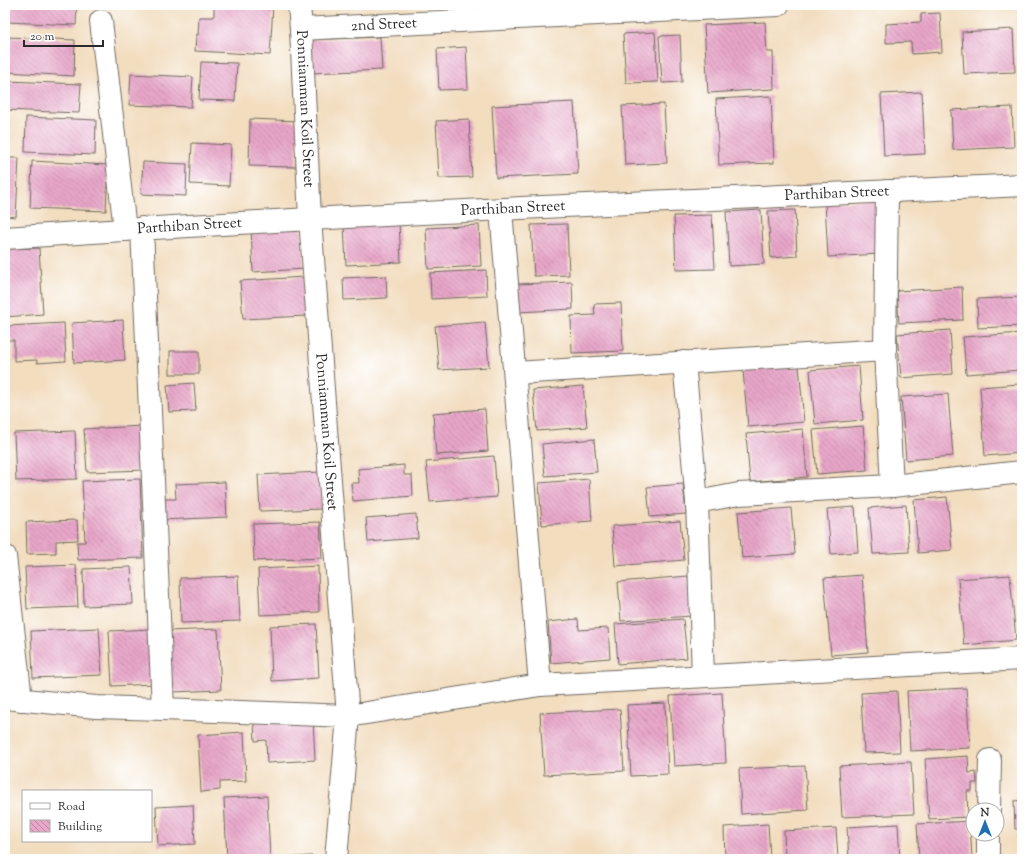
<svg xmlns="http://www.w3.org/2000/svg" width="1027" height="864" font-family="'Sorts Mill Goudy',serif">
	<defs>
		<pattern id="building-back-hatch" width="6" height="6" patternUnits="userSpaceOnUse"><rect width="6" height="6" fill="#e8a6c9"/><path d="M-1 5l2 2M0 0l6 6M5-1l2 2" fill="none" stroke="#bc87a3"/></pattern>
	</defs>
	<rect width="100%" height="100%" fill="#fff"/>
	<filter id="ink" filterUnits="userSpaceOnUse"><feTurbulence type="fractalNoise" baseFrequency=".025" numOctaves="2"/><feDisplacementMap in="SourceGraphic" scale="8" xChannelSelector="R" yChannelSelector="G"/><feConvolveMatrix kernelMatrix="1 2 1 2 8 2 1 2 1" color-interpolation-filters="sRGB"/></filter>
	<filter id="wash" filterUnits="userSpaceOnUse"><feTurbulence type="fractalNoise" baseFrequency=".012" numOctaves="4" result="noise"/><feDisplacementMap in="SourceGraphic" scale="16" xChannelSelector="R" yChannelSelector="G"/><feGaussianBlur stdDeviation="0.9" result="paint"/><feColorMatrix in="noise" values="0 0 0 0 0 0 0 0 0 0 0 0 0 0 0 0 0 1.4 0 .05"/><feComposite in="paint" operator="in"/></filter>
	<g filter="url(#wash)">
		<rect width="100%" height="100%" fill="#f2ddbf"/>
		<g id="blocks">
			<g fill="url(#building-back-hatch)">
				<path d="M7,5h70l-1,20 -70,-3z"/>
				<path d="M214,5h59l-3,50 -75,-4 1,-16h2l1,-18h15z"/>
				<path d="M940,13l2,39 -30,2 -1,-12 -25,1v-19l35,-2v-8z"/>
				<path d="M765,22l2,30h6l1,37 -66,4 -4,-68z"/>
				<path d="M1013,29l2,43 -51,2 -2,-42z"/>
				<path d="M655,32l3,50 -32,1 -3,-49z"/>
				<path d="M680,35l2,47 -20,1 -3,-47z"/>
				<path d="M8,37l67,3 -1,36 -68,-4z"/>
				<path d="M380,37l2,33 -72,3 -2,-33z"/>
				<path d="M466,47l2,42 -29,1 -2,-41z"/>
				<path d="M201,62l36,1 -2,38 -36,-1z"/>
				<path d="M131,74l62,3 -2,30 -62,-2z"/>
				<path d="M6,81l75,3 -2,29 -74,-3z"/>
				<path d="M922,92l3,62 -41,2 -3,-62z"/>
				<path d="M771,96l3,67 -55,2 -3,-66z"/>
				<path d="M574,102l4,72 -82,4 -4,-72z"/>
				<path d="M664,104l3,59 -42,2 -3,-59z"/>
				<path d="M1012,107l2,40 -61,3 -2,-40z"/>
				<path d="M26,117l70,3 -1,35 -70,-3z"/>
				<path d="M250,119l48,2 -2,46 -47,-1z"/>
				<path d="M469,119l3,58 -33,1 -3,-57z"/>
				<path d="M192,143l39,2 -2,41 -39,-2z"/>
				<path d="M5,158h14l-3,59 -11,-1z"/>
				<path d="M32,161l76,4 -2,46 -76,-3z"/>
				<path d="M143,162l44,2 -1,32 -45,-2z"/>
				<path d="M876,200l3,54 -51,3 -3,-55z"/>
				<path d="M761,210l3,54 -35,2 -3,-54z"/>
				<path d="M795,210l2,46 -26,2 -3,-47z"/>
				<path d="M712,215l3,54 -39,1 -2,-54z"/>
				<path d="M399,222l2,40 -55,3 -2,-40z"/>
				<path d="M567,224l2,51 -35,1 -3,-51z"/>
				<path d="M301,225l3,44 -51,3 -2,-44z"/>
				<path d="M479,225l2,41 -53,3 -2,-41z"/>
				<path d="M39,248l4,66 -38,3v-68z"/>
				<path d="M486,270l1,26 -56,3 -1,-26z"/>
				<path d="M386,276l1,22 -43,2 -1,-22z"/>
				<path d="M304,277l2,39 -63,3 -3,-38z"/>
				<path d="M572,282l1,27 -54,3 -1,-28z"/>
				<path d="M962,287l1,33 -64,3 -2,-32z"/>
				<path d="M1022,297v29l-44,2 -1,-29z"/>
				<path d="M621,303l2,48 -51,2 -1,-37 24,-1 -1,-11z"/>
				<path d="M123,320l2,40 -51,3 -2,-40z"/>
				<path d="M485,322l4,45 -50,3 -4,-44z"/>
				<path d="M64,323l2,38 -29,2v-3l-23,1v-21h-7v-14z"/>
				<path d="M950,330l3,44 -52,4 -4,-44z"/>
				<path d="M1022,333v37l-56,4 -3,-37z"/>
				<rect x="170" y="351" width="29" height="23"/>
				<path d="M799,366l5,56 -56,5 -5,-57z"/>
				<path d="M859,366l4,54 -48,4 -5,-54z"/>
				<path d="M194,383l2,28 -27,1 -2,-27z"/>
				<path d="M1019,384l3,39v30l-37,3 -5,-69z"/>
				<path d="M583,386l4,41 -50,4 -4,-41z"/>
				<path d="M948,394l5,62 -47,4 -5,-63z"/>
				<path d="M485,409l3,42 -52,4 -3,-42z"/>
				<path d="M143,426l2,44 -58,2 -3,-43z"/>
				<path d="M863,426l4,44 -50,4 -4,-44z"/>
				<path d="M803,429l4,48 -57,5 -4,-48z"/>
				<path d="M75,431l2,48 -61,2 -2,-48z"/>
				<path d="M594,439l3,33 -52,4 -3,-32z"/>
				<path d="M494,456l3,41 -67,5 -4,-40z"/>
				<path d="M404,465v10h8l1,21 -60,5 -2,-18h8l-1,-14z"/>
				<path d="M321,472l1,37 -62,2 -2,-36z"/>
				<path d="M140,479l3,79 -65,2 -1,-18h8l-3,-61z"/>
				<path d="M589,479l3,42 -50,4 -3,-42z"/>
				<path d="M225,482l2,35 -65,3 -1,-21h15l-1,-15z"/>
				<path d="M683,484l3,30 -36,3 -3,-30z"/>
				<path d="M947,497l5,53 -34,3 -4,-53z"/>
				<path d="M906,505l3,47 -36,2 -4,-46z"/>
				<path d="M855,507l3,45 -27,2 -4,-45z"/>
				<path d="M791,508l4,46 -53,4 -4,-46z"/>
				<path d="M416,514l2,24 -50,4 -2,-24z"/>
				<path d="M77,520l1,20 -22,1v12l-29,1 -1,-32z"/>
				<path d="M680,521l4,39 -69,6 -3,-40z"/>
				<path d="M320,522l2,36 -68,3 -1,-37z"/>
				<path d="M76,565l2,42 -51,2 -2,-42z"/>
				<path d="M318,566l1,46 -59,3 -2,-46z"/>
				<path d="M131,567l2,37 -49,2 -1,-37z"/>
				<path d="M862,575l6,77 -37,3 -7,-77z"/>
				<path d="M1010,575l6,65 -52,5 -6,-66z"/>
				<path d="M238,576l2,45 -59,2 -1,-45z"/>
				<path d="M688,576l4,40 -71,5 -3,-39z"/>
				<path d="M1022,578v36h-1l-3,-35z"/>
				<path d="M578,619l1,11 29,-2 2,30 -59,5 -3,-41z"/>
				<path d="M683,619l4,39 -69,6 -3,-40z"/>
				<path d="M316,624l3,54 -47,3 -2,-55z"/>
				<path d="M99,628l3,47 -69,3 -2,-47z"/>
				<path d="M152,629l2,55 -42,2 -3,-55z"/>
				<path d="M218,629l3,61 -49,2 -3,-61z"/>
				<path d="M966,688l4,60 -60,3 -3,-60z"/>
				<path d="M897,691l3,61 -36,1 -3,-60z"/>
				<path d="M722,693l4,70 -52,3 -4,-70z"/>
				<path d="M665,703l3,71 -37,2 -4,-71z"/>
				<path d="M620,709l4,62 -80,4 -4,-62z"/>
				<path d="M313,719l2,41 -48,3 -1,-23 -11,1 -1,-19z"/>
				<path d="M244,732l2,49 -26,1v8l-19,2 -3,-57z"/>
				<path d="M968,756l1,17 7,-1 1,11h-5v8h-5l1,26 -39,2 -4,-60z"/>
				<path d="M911,762l3,52 -72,3 -3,-51z"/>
				<path d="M805,766l3,44 -67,4 -2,-45z"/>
				<path d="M267,796l3,62 -43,1 -3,-61z"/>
				<path d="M1022,800v29h-7l-1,-28z"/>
				<path d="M193,805l2,39 -37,2 -2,-39z"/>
				<path d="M970,821l2,38h-53l-2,-35z"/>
				<path d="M768,824l2,35h-45l-1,-32z"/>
				<path d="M898,824l2,35h-51l-2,-32z"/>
				<path d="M836,828l2,31h-53l-1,-28z"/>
				<path d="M1018,834h4v25h-2z"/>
				<path d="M196,856v3h-32v-1z"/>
				<path d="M312,856v3h-28v-1z"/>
			</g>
		</g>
	</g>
	<g filter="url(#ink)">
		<use href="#blocks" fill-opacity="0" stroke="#71695f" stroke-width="1"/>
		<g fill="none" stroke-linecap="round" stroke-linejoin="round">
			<g stroke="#71695f" stroke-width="24">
				<g id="minor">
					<path id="s1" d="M299,5l2,24 9,190 38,497 -12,143"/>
					<path d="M101,21l24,209"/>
					<path id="s2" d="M301,29l477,-24"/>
					<path d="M887,191l-2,159 7,136"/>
					<path d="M501,210l39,475"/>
					<path d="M142,228l21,481"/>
					<path id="s3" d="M5,238c339,-24 678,-37 1017,-53"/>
					<path d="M684,362l13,140"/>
					<path d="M515,373l370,-23"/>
					<path d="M5,556l16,144"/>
					<path d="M703,676l-6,-174 42,-8 153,-8 130,-14"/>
					<path d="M5,698l91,9 67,2 185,7 192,-31 482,-26"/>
					<path d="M989,810l1,-50"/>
					<path d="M988,859v-25"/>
				</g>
			</g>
			<use href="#minor" stroke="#fff" stroke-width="22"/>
		</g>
	</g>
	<g text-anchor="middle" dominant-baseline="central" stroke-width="3" stroke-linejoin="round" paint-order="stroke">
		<g font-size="15" fill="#2b2b2b" stroke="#fff">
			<text stroke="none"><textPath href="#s2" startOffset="83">2nd Street</textPath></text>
			<text stroke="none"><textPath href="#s1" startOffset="104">Ponniamman Koil Street</textPath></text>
			<text stroke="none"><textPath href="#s3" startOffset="833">Parthiban Street</textPath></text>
			<text stroke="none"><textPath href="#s3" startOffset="509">Parthiban Street</textPath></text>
			<text stroke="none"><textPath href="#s3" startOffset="185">Parthiban Street</textPath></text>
			<text stroke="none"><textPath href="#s1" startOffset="428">Ponniamman Koil Street</textPath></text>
		</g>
	</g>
	<rect width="1027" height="864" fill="none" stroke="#fff" stroke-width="20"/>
	<rect x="22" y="790" width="130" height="52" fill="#ffffff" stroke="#aaaaaa"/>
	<rect x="30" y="803" width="20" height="6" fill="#ffffff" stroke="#aaaaaa"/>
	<text x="58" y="810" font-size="12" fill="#2b2b2b">Road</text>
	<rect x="30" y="820" width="20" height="12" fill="url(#building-back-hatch)" stroke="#aaaaaa"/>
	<text x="58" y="830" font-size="12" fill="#2b2b2b">Building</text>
	<g transform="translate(985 822)"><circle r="19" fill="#ffffff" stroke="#aaaaaa"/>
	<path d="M0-3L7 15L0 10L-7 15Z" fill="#1f6fb2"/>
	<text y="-6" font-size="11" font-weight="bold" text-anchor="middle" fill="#2b2b2b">N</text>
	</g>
	<path d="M24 40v6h79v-6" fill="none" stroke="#2b2b2b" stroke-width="2"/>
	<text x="30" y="40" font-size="12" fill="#2b2b2b" stroke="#ffffff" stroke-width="3" paint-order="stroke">20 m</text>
</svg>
